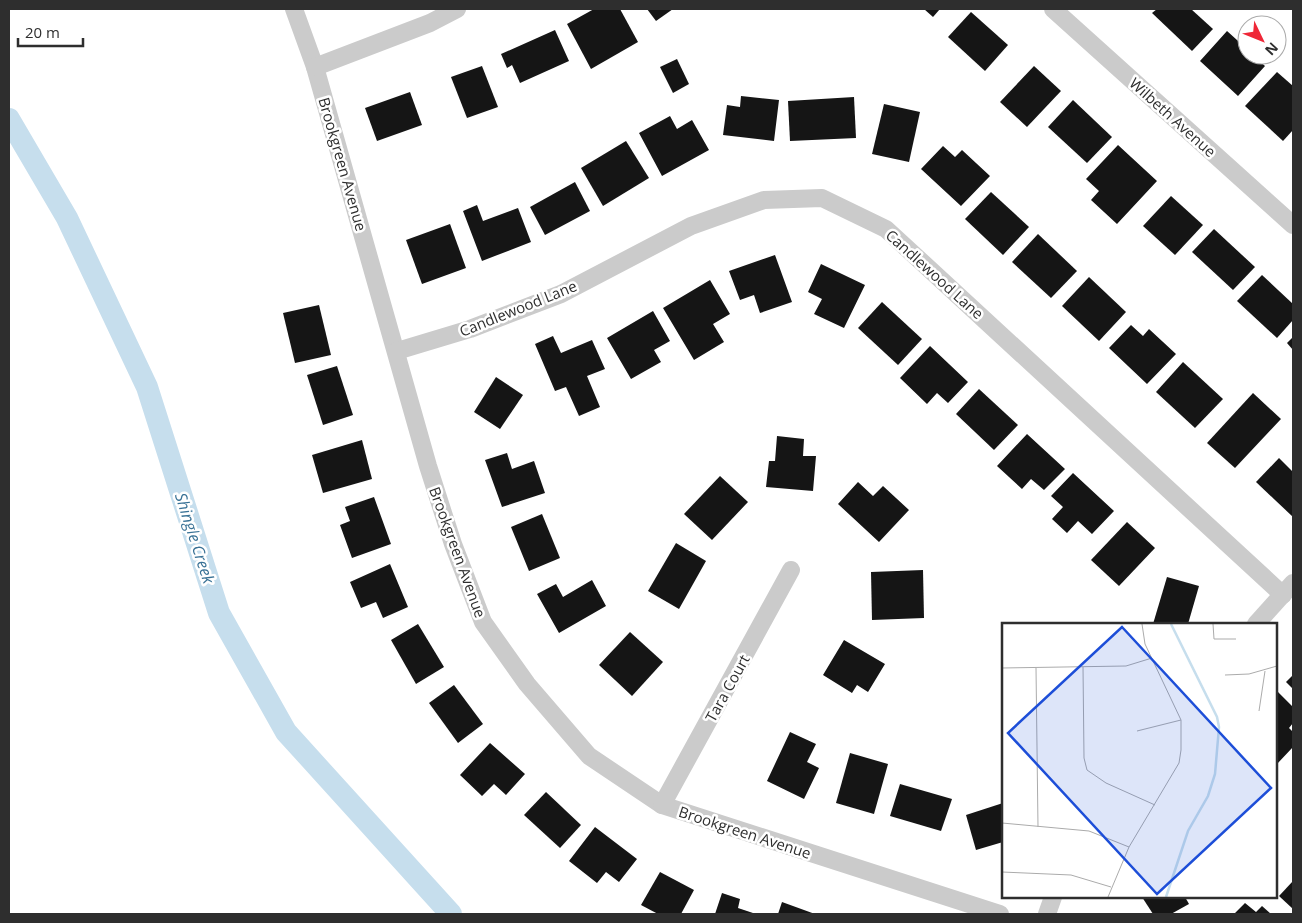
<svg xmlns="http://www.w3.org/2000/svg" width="1302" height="923" font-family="'Open Sans',sans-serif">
	<rect width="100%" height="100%" fill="#fff"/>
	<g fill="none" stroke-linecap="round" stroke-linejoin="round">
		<path stroke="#c6deed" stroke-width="22" d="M9,119l58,99 80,169 72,226 67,119 165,182"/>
	</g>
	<g fill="#151515">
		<path d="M594,9h26l18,33 -47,27 -24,-45z"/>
		<path d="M647,9h26l-17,12z"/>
		<path d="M924,9h16l-7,8z"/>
		<path d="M1157,9h34l22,20 -21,22 -40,-38z"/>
		<path d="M971,12l37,33 -23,26 -37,-34z"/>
		<path d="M555,30l14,31 -49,22 -8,-18 -5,3 -6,-14z"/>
		<path d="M1227,31l20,18v6h6l12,11 -27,30 -38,-35z"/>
		<path d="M677,59l12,25 -16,9 -13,-26z"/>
		<path d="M482,66l16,41 -31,11 -16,-41z"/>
		<path d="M1034,66l27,25 -34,36 -27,-25z"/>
		<path d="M1277,72l16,14v44l-10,11 -38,-35z"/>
		<path d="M410,92l12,33 -45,16 -12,-33z"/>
		<path d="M741,96l38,4 -5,41 -51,-6 4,-30 13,2z"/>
		<path d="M854,97l2,41 -66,3 -2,-40z"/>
		<path d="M1073,100l39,37 -25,26 -39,-36z"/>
		<path d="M884,104l36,8 -11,50 -37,-8z"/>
		<path d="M670,116l7,13 15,-9 17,30 -47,26 -23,-43z"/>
		<path d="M626,141l23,37 -46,28 -22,-38z"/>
		<path d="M1118,145l39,36 -40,43 -26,-24 8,-9 -13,-12z"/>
		<path d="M943,146l12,11 7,-7 28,26 -29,30 -40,-37z"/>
		<path d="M575,182l15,29 -45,24 -15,-28z"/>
		<path d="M991,192l38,35 -26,28 -38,-36z"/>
		<path d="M1171,196l32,29 -28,30 -32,-29z"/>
		<path d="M477,205l6,16 35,-13 13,34 -49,19 -19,-50z"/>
		<path d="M450,224l16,44 -44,16 -16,-44z"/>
		<path d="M1214,229l41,38 -22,23 -41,-38z"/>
		<path d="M1038,234l39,37 -26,27 -39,-36z"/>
		<path d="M775,255l17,47 -32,11 -6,-18 -14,5 -11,-29z"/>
		<path d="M821,264l44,21 -21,43 -30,-14 8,-15 -14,-7z"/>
		<path d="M1262,275l31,29v16l-16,18 -40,-37z"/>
		<path d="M1089,277l37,35 -27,29 -37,-35z"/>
		<path d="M710,280l20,34 -17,10 11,18 -30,18 -31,-52z"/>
		<path d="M882,302l40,37 -24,26 -40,-37z"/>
		<path d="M319,305l12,50 -36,8 -12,-50z"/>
		<path d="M653,311l17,30 -16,9 7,12 -30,17 -24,-41z"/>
		<path d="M1131,325l12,11 6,-7 27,25 -29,30 -38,-36z"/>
		<path d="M553,336l8,17 31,-13 13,29 -18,7 13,31 -21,9 -13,-29 -11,4 -20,-47z"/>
		<path d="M1293,337v13l-6,-7z"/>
		<path d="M930,346l38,36 -20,21 -11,-10 -10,11 -27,-26z"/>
		<path d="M1183,362l40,37 -28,29 -39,-36z"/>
		<path d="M337,366l16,49 -30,10 -16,-50z"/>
		<path d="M496,377l27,18 -23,34 -26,-17z"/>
		<path d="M979,389l39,36 -24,25 -38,-36z"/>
		<path d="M1253,393l28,26 -46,49 -28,-25z"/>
		<path d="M1027,434l38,35 -21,21 -13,-11 -9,10 -25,-23z"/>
		<path d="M777,436l27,3 -1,17h13l-3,35 -47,-4 3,-26h6z"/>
		<path d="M362,440l10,39 -49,14 -11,-38z"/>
		<path d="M507,453l5,16 22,-8 11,32 -43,14 -17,-47z"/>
		<path d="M1279,458l14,14v45l-37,-35z"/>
		<path d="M1073,473l41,38 -22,23 -14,-13 -11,12 -15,-14 11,-12 -12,-11z"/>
		<path d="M720,476l28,26 -36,38 -28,-26z"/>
		<path d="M858,482l15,14 10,-10 26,24 -30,32 -41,-38z"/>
		<path d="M374,497l17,47 -39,14 -12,-33 10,-4 -5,-14z"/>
		<path d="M542,514l18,44 -31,13 -18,-44z"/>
		<path d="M1127,522l28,26 -36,38 -28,-26z"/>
		<path d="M676,543l30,18 -27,48 -31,-18z"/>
		<path d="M390,564l18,43 -25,11 -7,-16 -15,6 -11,-26z"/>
		<path d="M923,570l1,48 -52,2 -1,-48z"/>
		<path d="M1167,577l32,9 -11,38h-35z"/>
		<path d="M592,580l14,26 -47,27 -22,-39 19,-10 7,13z"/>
		<path d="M418,624l26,43 -28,17 -25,-44z"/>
		<path d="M630,632l33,30 -31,34 -33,-31z"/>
		<path d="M844,640l41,24 -17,28 -11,-7 -5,8 -29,-18z"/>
		<path d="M1293,675v14l-7,-7z"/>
		<path d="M454,685l29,39 -25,19 -29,-40z"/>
		<path d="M1278,692l15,15v16l-4,5 4,4v15l-16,17 -1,-69z"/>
		<path d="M790,732l26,12 -9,18 12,6 -15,31 -37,-18z"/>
		<path d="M490,743l35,31 -19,21 -12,-11 -12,12 -22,-21z"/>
		<path d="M850,753l38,11 -14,50 -38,-11z"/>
		<path d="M900,784l52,15 -11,32 -51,-15z"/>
		<path d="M546,792l35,33 -21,23 -36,-33z"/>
		<path d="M1003,803v39l-27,8 -10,-35z"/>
		<path d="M595,827l42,32 -18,23 -13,-10 -9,11 -28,-22z"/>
		<path d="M660,872l34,18 -13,24h-23l-17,-9z"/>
		<path d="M1293,881v28l-14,-13z"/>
		<path d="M722,893l18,6 -2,9 18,6h-41z"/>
		<path d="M1142,897h43l4,7 -18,10h-18z"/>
		<path d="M782,902l33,12h-37z"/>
		<path d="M1245,903l11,9 6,-6 9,8h-37z"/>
	</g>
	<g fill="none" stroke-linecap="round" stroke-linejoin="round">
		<g stroke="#cbcbcb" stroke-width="18">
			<path d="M294,9l21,58 113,399 25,78 30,78 44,62 62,72 73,49 338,109"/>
			<path d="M1053,9l240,216"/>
			<path d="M315,67l115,-44 27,-14"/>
			<path d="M397,351l73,-22 91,-35 130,-68 73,-26 58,-2 64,31 397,366"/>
			<path d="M1256,624l37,-41"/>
			<path d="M662,805l129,-235"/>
			<path d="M1047,914l6,-17"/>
		</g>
	</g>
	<g text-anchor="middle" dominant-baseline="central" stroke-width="5" stroke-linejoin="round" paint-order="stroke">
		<g font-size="15" fill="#2e2e2e" stroke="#fff">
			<text transform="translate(1173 117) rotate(42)">Wilbeth Avenue</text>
			<text transform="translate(343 164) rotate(74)">Brookgreen Avenue</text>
			<text transform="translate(935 274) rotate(42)">Candlewood Lane</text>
			<text transform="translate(518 308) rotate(-22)">Candlewood Lane</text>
			<text transform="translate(458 552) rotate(70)">Brookgreen Avenue</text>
			<text transform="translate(727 688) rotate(-61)">Tara Court</text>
			<text transform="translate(745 832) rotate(18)">Brookgreen Avenue</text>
		</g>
		<g font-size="16" font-style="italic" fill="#387195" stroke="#fff">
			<text transform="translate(195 538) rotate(72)">Shingle Creek</text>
		</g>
	</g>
	<g transform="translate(1002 623)">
		<rect width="275" height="275" fill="#fff"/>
		<path fill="none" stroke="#c6deed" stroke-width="2.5" d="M164,274l22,-66 20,-35 7,-22 4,-47 -2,-10 -46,-93"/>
		<path fill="none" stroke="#ababab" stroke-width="1" d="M211,1l1,15h22M81,44l1,91 3,12 19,13 49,22M0,45l124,-2 26,-8M34,45l2,159M223,52l24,-1 28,-8M257,88l6,-40M135,108l44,-11M0,200l87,8 40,16M0,249l69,3 40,12M106,274l21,-50 50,-84 2,-13v-30l-36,-76 -3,-20"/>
		<path fill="#1d4ed8" fill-opacity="0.15" stroke="#1d4ed8" stroke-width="2.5" d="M120,4l149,161 -114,106 -149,-161z"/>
		<rect width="275" height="275" fill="none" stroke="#2e2e2e" stroke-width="2.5"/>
	</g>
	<rect width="1302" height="923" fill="none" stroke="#2e2e2e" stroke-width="20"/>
	<g transform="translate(1262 40) rotate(133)"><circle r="24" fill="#ffffff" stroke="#ababab"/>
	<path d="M0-4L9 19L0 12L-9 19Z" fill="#ef2737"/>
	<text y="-8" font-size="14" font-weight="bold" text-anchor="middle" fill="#2e2e2e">N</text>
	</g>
	<path d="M18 38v8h65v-8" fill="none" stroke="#2e2e2e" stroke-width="2.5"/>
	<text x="25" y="38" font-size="15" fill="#2e2e2e" stroke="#ffffff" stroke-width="4" paint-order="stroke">20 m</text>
</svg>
